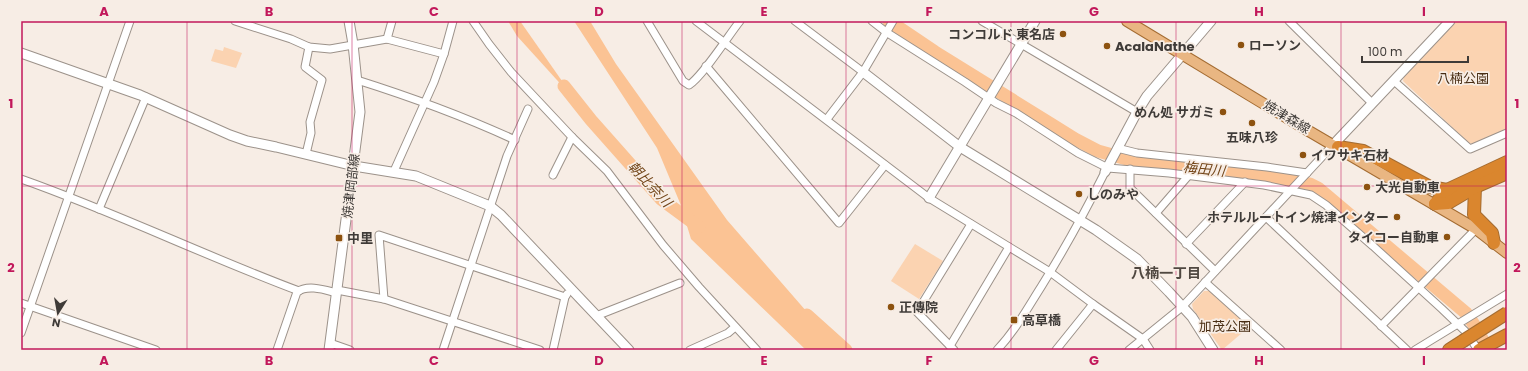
<svg xmlns="http://www.w3.org/2000/svg" width="1528" height="371" font-family="Poppins,'Noto Sans JP',sans-serif">
	<rect width="100%" height="100%" fill="#f7ede5"/>
	<g fill="#fbd3b1">
		<path d="M1457,21h50v108l-34,15 -4,-1 -66,-62 1,-4z"/>
		<path d="M224,47l18,6 -6,15 -25,-7 4,-12 8,2z"/>
		<path d="M915,244l28,17 -24,38 -28,-18z"/>
		<path d="M1204,291h6l39,36 -27,23 -29,-41 -1,-5z"/>
	</g>
	<g fill="#fbc394">
		<path d="M508,21h12l56,80 -59,-65z"/>
		<path d="M574,21h16l26,43 111,156 93,107 25,23h-39l-115,-111 -11,-36 -23,-55z"/>
	</g>
	<g fill="none" stroke-linecap="round" stroke-linejoin="round">
		<g stroke="#fbc394" stroke-width="13">
			<path d="M889,21l46,31 116,72 24,15 23,12 36,10 141,16 35,7 8,4 148,125 11,16 11,21"/>
			<path d="M564,86l27,34 70,79 38,28"/>
			<path d="M807,315l39,35"/>
		</g>
		<g stroke="#9c928a" stroke-width="9">
			<g id="street">
				<path d="M235,21l56,18 18,8 21,2 57,-10 57,15"/>
				<path d="M473,21l16,23 22,28 61,65 35,34 56,74 36,42 58,63"/>
				<path d="M647,21l36,60 6,4c14,-9 39,-49 51,-64"/>
				<path d="M696,21l233,177 121,74 43,32 50,35 7,11"/>
				<path d="M795,21l68,51"/>
				<path d="M872,21l14,11 79,50 31,21 20,10 62,40 30,15 61,5 95,12 47,10 15,10 47,41 69,63 24,23 12,18"/>
				<path d="M982,21l155,91"/>
				<path d="M1289,21l83,82"/>
				<path d="M387,39l5,-18"/>
				<path d="M706,66l133,157 46,-58"/>
				<path d="M357,80c54,17 106,36 158,60"/>
				<path d="M1394,81l76,68 37,-16"/>
				<path d="M827,119l36,-47 30,-51"/>
				<path d="M1117,148l20,5 130,14 40,6"/>
				<path d="M306,154l5,-21 -1,-11 12,-42 -17,-13 4,-20"/>
				<path d="M1130,169v19l85,83"/>
				<path d="M394,171l40,-89 10,-28 9,-33"/>
				<path d="M553,175l19,-38"/>
				<path d="M21,179c94,33 184,77 278,112"/>
				<path d="M99,209l47,-112"/>
				<path d="M1156,213l33,-38"/>
				<path d="M1266,217l141,133"/>
				<path d="M1186,244l59,-62"/>
				<path d="M1205,282l76,68"/>
				<path d="M337,290l47,9 156,51"/>
				<path d="M384,299l-5,-64 186,62"/>
				<path d="M21,303l135,47"/>
				<path d="M596,316l84,-33"/>
				<path d="M1381,326l95,-97"/>
				<path d="M21,333l109,-312"/>
				<path d="M330,343l20,7"/>
				<path d="M950,346l59,-99"/>
				<path d="M277,350l20,-58c11,-8 28,-2 40,1"/>
				<path d="M443,350l64,-194 21,-47"/>
				<path d="M553,350l12,-53 2,-3"/>
				<path d="M690,350l38,-17 7,-6"/>
				<path d="M954,350l-37,-38 54,-88"/>
				<path d="M997,350c18,-19 30,-41 44,-63 23,-37 44,-75 64,-115"/>
				<path d="M1056,350l37,-46"/>
				<path d="M1129,350l53,-43 151,-162"/>
				<path d="M1415,350l92,-56"/>
			</g>
		</g>
		<g stroke="#9c928a" stroke-width="11">
			<g id="secondary">
				<path d="M21,53l119,42 90,40 17,6 29,6 78,19 62,10 74,30 11,9 128,135"/>
				<path d="M863,72l97,75 136,83 41,29 32,33 23,25 21,33"/>
				<path d="M1333,145l117,-124"/>
				<path d="M1105,172l32,-60 10,-16 64,-75"/>
				<path d="M929,198l106,-177"/>
				<path d="M329,350l31,-238 -7,-68 -4,-23"/>
			</g>
		</g>
		<g stroke="#a46c32" stroke-width="12">
			<path id="primary" d="M1127,21l180,109 169,99 31,24"/>
		</g>
		<g stroke="#a46c32" stroke-width="14">
			<g id="highway">
				<path d="M1338,147l25,4 67,36 17,3"/>
				<path d="M1475,187l-1,28 18,18 2,10"/>
				<path d="M1435,204l12,-14 60,-28"/>
				<path d="M1435,204l13,-1 27,-16 32,-14"/>
				<path d="M1449,350l14,-9"/>
				<path d="M1479,350l28,-15"/>
			</g>
		</g>
		<use href="#street" stroke="#fff" stroke-width="7"/>
		<use href="#secondary" stroke="#fff" stroke-width="9"/>
		<use href="#primary" stroke="#e9b682" stroke-width="10"/>
		<use href="#highway" stroke="#da862e" stroke-width="12"/>
		<g stroke="#a46c32" stroke-width="14" stroke-linecap="butt">
			<path id="highway-bridge" d="M1463,341l44,-28"/>
		</g>
		<use href="#highway-bridge" stroke="#da862e" stroke-width="12"/>
	</g>
	<path fill="none" stroke="#c2185b" stroke-width="1" stroke-opacity="0.55" d="M187,21v329M352,21v329M517,21v329M682,21v329M846,21v329M1011,21v329M1176,21v329M1341,21v329M21,186h1486"/>
	<g fill="#8d520f" stroke="#f7ede5" stroke-width="1.5">
		<circle cx="1063" cy="34" r="4"/>
		<circle cx="1241" cy="45" r="4"/>
		<circle cx="1107" cy="46" r="4"/>
		<circle cx="1223" cy="112" r="4"/>
		<circle cx="1252" cy="123" r="4"/>
		<circle cx="1303" cy="155" r="4"/>
		<circle cx="1367" cy="187" r="4"/>
		<circle cx="1079" cy="194" r="4"/>
		<circle cx="1397" cy="217" r="4"/>
		<circle cx="1447" cy="237" r="4"/>
		<rect x="335" y="234" width="8" height="8" rx="2"/>
		<circle cx="891" cy="307" r="4"/>
		<rect x="1010" y="316" width="8" height="8" rx="2"/>
	</g>
	<g text-anchor="middle" dominant-baseline="central" stroke-width="3.5" stroke-linejoin="round" paint-order="stroke">
		<g font-size="13" font-weight="bold" fill="#3f3b38" stroke="#f7ede5" text-anchor="start">
			<text x="1055" y="34" text-anchor="end">コンコルド 東名店</text>
			<text x="1249" y="45">ローソン</text>
			<text x="1115" y="46">AcalaNathe</text>
			<text x="1215" y="112" text-anchor="end">めん処 サガミ</text>
			<text x="1252" y="137" text-anchor="middle">五味八珍</text>
			<text x="1311" y="155">イワサキ石材</text>
			<text x="1375" y="187">大光自動車</text>
			<text x="1087" y="194">しのみや</text>
			<text x="1389" y="217" text-anchor="end">ホテルルートイン焼津インター</text>
			<text x="1439" y="237" text-anchor="end">タイコー自動車</text>
			<text x="347" y="238">中里</text>
			<text x="899" y="307">正傳院</text>
			<text x="1022" y="320">高草橋</text>
		</g>
		<g font-size="13" fill="#482d13" stroke="#f7ede5">
			<text x="1463" y="78">八楠公園</text>
			<text x="1225" y="326">加茂公園</text>
		</g>
		<g font-size="13" fill="#3f3b38" stroke="#f7ede5">
			<text transform="translate(1287 117) rotate(31)">焼津森線</text>
			<text transform="translate(351 186) rotate(-83)">焼津岡部線</text>
		</g>
		<g font-size="14" font-style="italic" fill="#74471a" stroke="#f7ede5">
			<text transform="translate(1204 169) rotate(6)">梅田川</text>
			<text transform="translate(650 184) rotate(47)">朝比奈川</text>
		</g>
		<g font-size="14" font-weight="bold" fill="#504841" stroke="#f7ede5">
			<text x="1166" y="273">八楠一丁目</text>
		</g>
	</g>
	<rect width="1528" height="371" fill="none" stroke="#f7ede5" stroke-width="44"/>
	<g transform="translate(58 313) rotate(191)" stroke="#f7ede5" stroke-width="3" paint-order="stroke">
	<path d="M0-3L7 15L0 10L-7 15Z" fill="#3f3b38"/>
	<text y="-6" font-size="11" font-weight="bold" text-anchor="middle" fill="#3f3b38">N</text>
	</g>
	<path d="M1362 56v6h106v-6" fill="none" stroke="#3f3b38" stroke-width="2"/>
	<text x="1368" y="56" font-size="12" fill="#3f3b38" stroke="#f7ede5" stroke-width="3" paint-order="stroke">100 m</text>
	<rect x="22" y="22" width="1484" height="327" fill="none" stroke="#c2185b" stroke-width="1.5"/>
	<g font-size="13" text-anchor="middle" font-weight="bold" fill="#c2185b">
		<text x="104" y="16">A</text>
		<text x="269" y="16">B</text>
		<text x="434" y="16">C</text>
		<text x="599" y="16">D</text>
		<text x="764" y="16">E</text>
		<text x="929" y="16">F</text>
		<text x="1094" y="16">G</text>
		<text x="1259" y="16">H</text>
		<text x="1424" y="16">I</text>
		<text x="11" y="108">1</text>
		<text x="1517" y="108">1</text>
		<text x="11" y="272">2</text>
		<text x="1517" y="272">2</text>
		<text x="104" y="365">A</text>
		<text x="269" y="365">B</text>
		<text x="434" y="365">C</text>
		<text x="599" y="365">D</text>
		<text x="764" y="365">E</text>
		<text x="929" y="365">F</text>
		<text x="1094" y="365">G</text>
		<text x="1259" y="365">H</text>
		<text x="1424" y="365">I</text>
	</g>
</svg>
